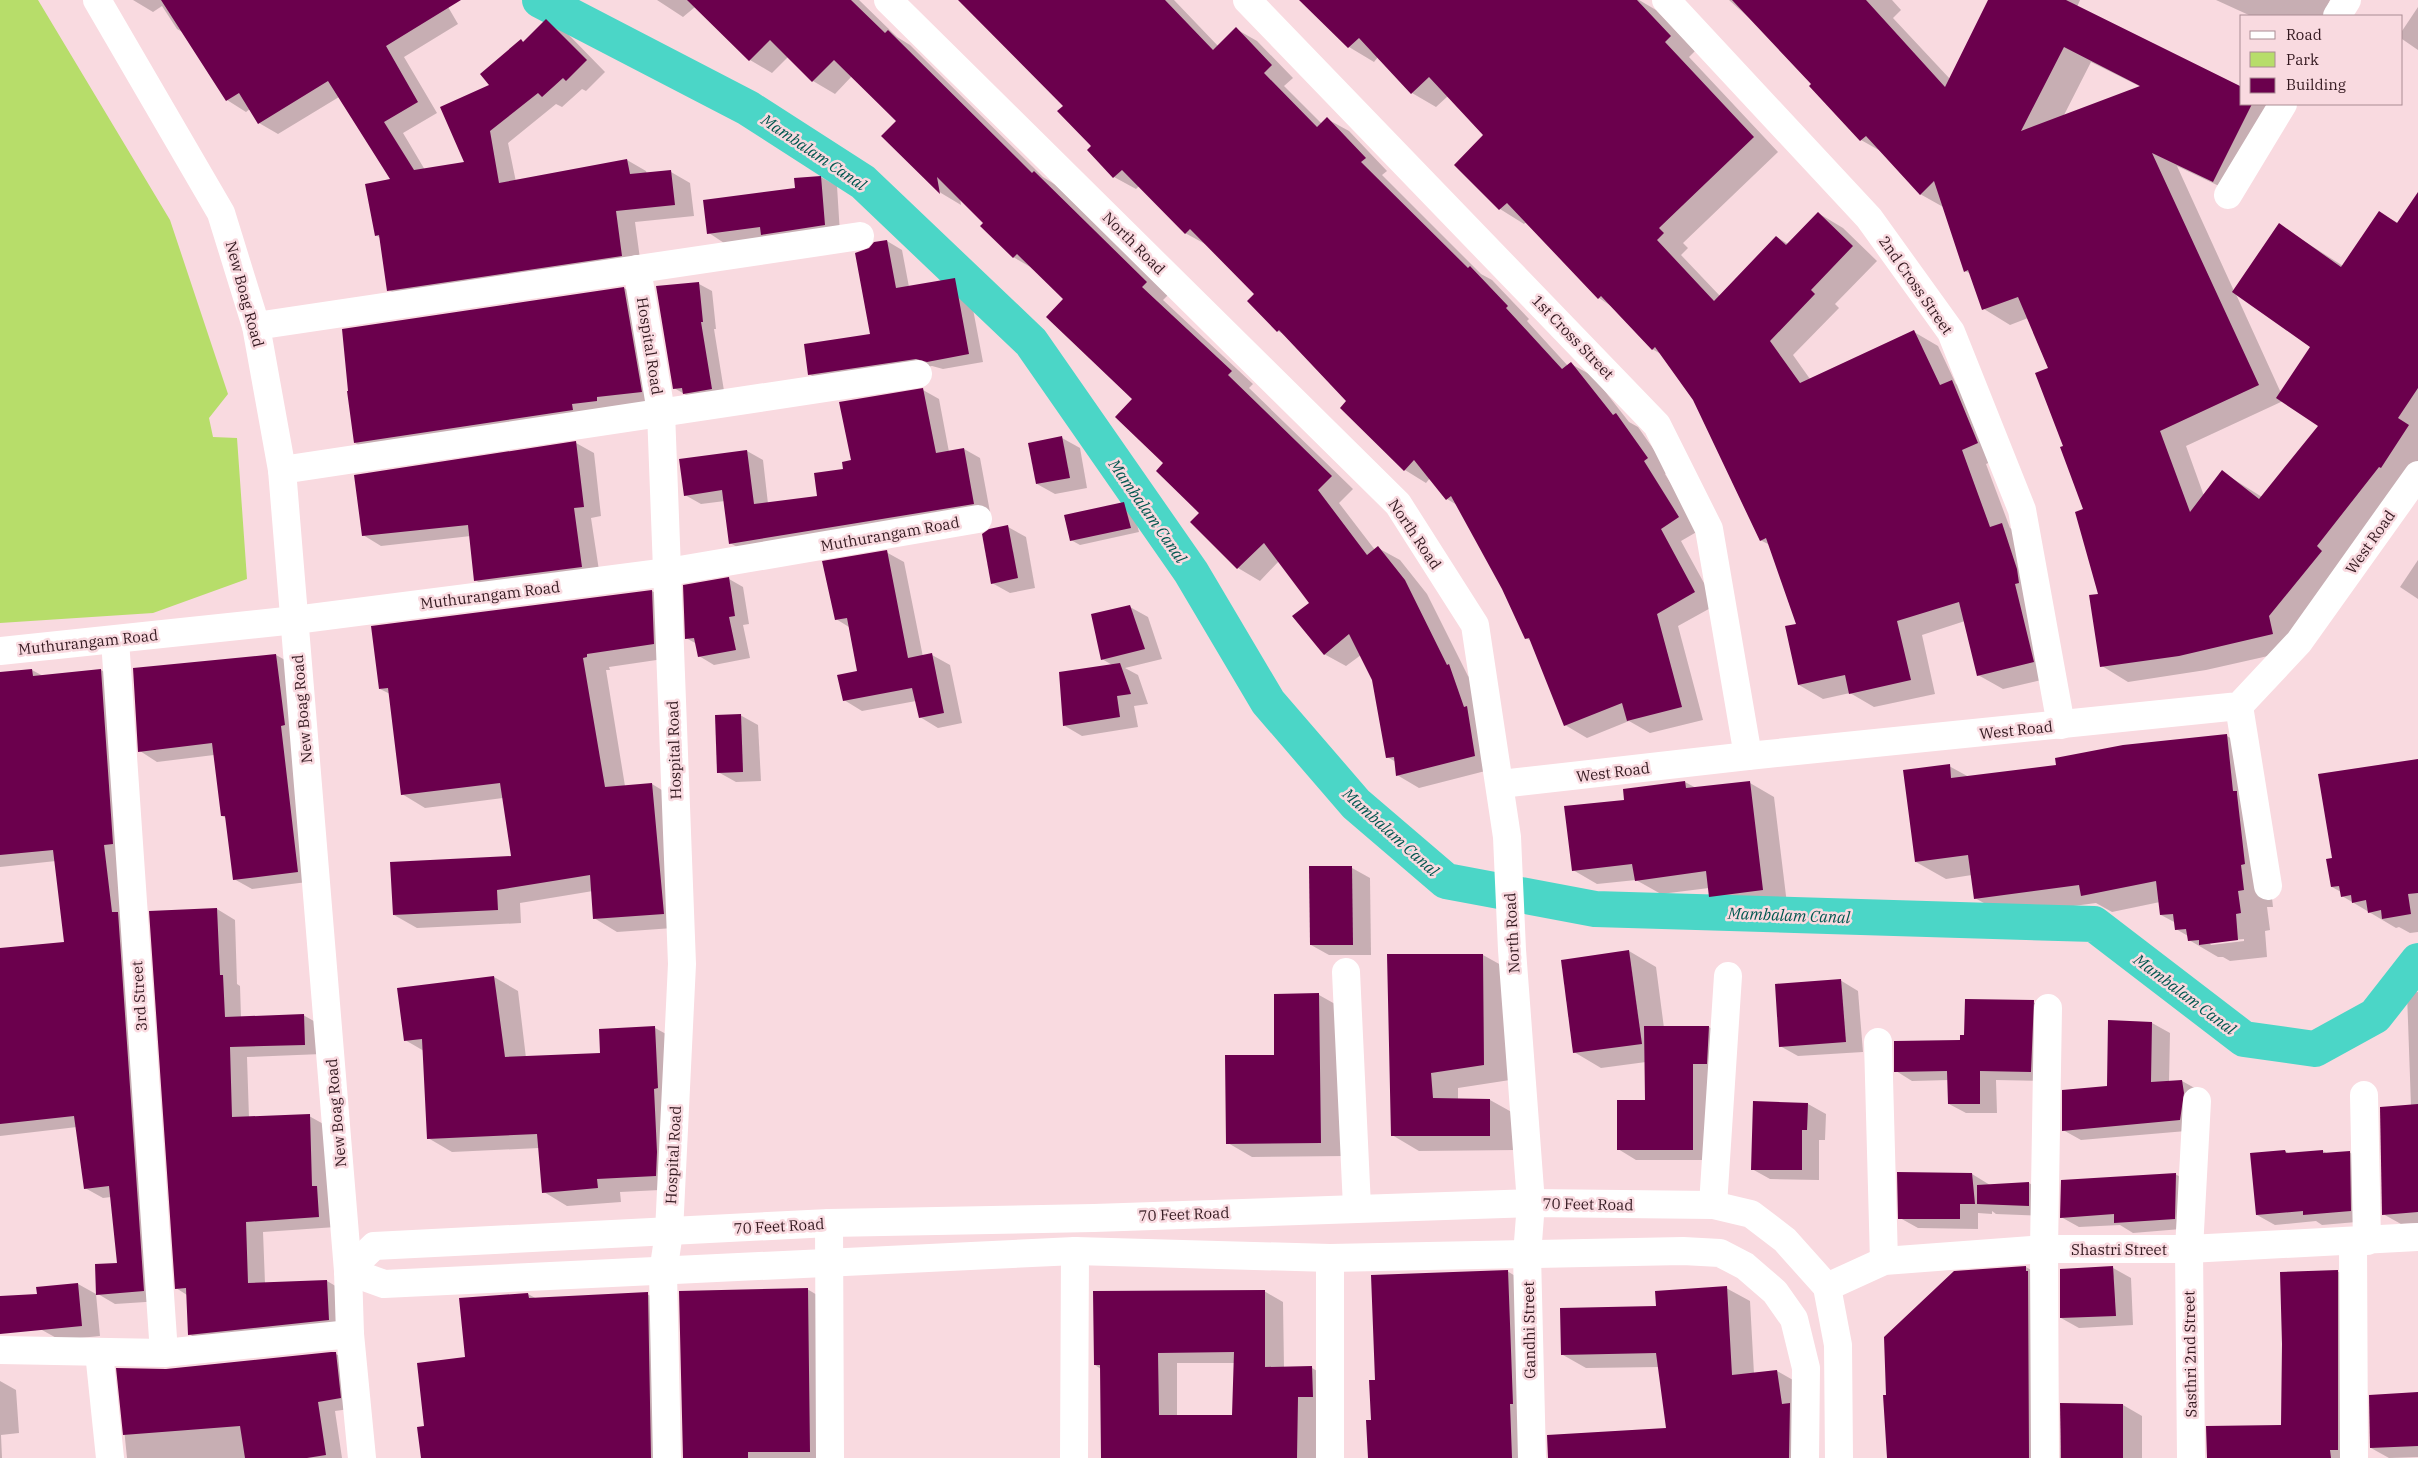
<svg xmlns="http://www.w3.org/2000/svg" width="2418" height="1458" font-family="'IBM Plex Serif',serif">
	<rect width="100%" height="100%" fill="#f9dae0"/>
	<path fill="#b7dd6a" d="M0,0h38l132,220 58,174 -19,24 4,19 24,1 10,141 -94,34 -153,10z"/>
	<g fill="#0003" fill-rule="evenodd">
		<path d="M133,0h311l14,24 -54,33 33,56 -34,20 22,37 41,-7 25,-78 30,-44 4,2 21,-22 20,11 39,40 -19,19 -4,-2 -20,18 -6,-3 -48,39 8,39 111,-22 19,11 1,3 24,-2 19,11 4,33 -59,6 6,44 -233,35 -19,-11 -9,-52 -4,-3 16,-55 -53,-83 -61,37 -19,-11 -9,-14 -4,3 -19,-12 -43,-67 -7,-4 -15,-23 -9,6z"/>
		<path d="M657,0h202l38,37 13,8 133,132 13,8 112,110 -5,5 90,84 -4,4 104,101 -14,14 36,47 3,-2 22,12 27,34 41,82 3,2 26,90 -78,20 -22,-13 -1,-13 -9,-5 -14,-77 -12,-25 -15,11 -22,-12 -13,-51 -32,-42 -19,20 -22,-13 -73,-105 -31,-64 -70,-100 -30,-30 -21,-12 -28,-34 -25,-25 1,7 -20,-12 -58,-57 15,-15 -46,-45 -17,18 -22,-13 -25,-24 -16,16 -22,-13 -55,-53 -12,10z"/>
		<path d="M959,0h215l44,46 18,-17 21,12 36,37 -9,8 38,38 5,-5 22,12 38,40 -5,4 99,99 11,6 37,39 -2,2 41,45 3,-2 22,12 36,46 9,5 31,44 -4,3 35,56 -19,11 35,64 -38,21 25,94 -53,13 -21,-12 -42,17 -22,-13 -34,-84 -5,-3 -23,-50 -46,-83 -10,-6 -17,-21 -4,5 -21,-13 -57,-69 -61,-65 -9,-5 -23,-37 -48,-49 -22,-12 -46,-47 -3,3 -22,-12 -49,-71z"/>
		<path d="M1307,0h332l17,10 39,41 -6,6 89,95 -95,91 5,5 -7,7 39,41 57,-59 11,7 30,-31 25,15 34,33 -42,43 4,4 -46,47 17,24 104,-47 24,14 18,38 20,11 26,62 -16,7 24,64 17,10 31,138 -55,13 -25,-14 -13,-54 -43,14 13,59 -61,13 -24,-14 -27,6 -24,-14 -2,-60 -27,-80 -10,-5 -66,-140 -33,-46 -9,-5 -41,-43 -12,-8 -73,-76 -2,2 -24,-15 -44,-44 29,-30 -37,-39 -12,11 -24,-14 -34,-36 -4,5 -25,-15 -38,-37z"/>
		<path d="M1729,0h163l9,10 -8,8 57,61 39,-79h91l-3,7 165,97h28l-30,92 -63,-30 57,125 45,-66 64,41 36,-53 19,10 20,-29v273l-119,182 -93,21 -78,12 -26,-16 -3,-71 -14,-85 -20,-63 -16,-78 -21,-51 -18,7 -26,-16 -13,-35 -6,-3 -20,-63 -25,-14 -36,-41 -23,-13 -50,-54 2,-2 -56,-59zM2091,62l50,25 -78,30zM2235,292l76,55 -30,46zM2283,401l36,25 -57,71 -40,-25 -18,24 -18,-50z"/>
		<path d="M2216,0h114l-7,16h-72z"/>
		<path d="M2418,7v43l-16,-11v-8z"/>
		<path d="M821,177l16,9 3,48 -116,9 -15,-10z"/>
		<path d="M887,241l15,9 7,37 46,-8 14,9 14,74 -40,7 -11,-3 -108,17 -15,-9 62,-39z"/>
		<path d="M699,284l13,7 4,38h-2l11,68 -37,-1 -14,-8z"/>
		<path d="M624,288l17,10 18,103 -287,52 -17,-10z"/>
		<path d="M923,390l16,9 10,53 15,-3 16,9 10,54 -244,40 -16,-9 -5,-42 -24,3 -16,-9 62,-44 16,9 5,44 51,-7z"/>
		<path d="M1062,438l18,10 7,40 -32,6 -18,-10z"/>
		<path d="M576,443l18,10 7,63 -10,2 9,59 -107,14 -18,-11 -4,-44 -90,10 -18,-11z"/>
		<path d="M1124,504l9,5 6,23 -59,13 -9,-5z"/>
		<path d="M1008,527l18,10 9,51 -25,5 -18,-10z"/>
		<path d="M886,552l18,10 19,95 9,-2 18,10 12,58 -24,5 -18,-11 -4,-16 -54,10 -18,-11 14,-28 -9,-45 -13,-8z"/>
		<path d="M2418,560v39l-18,-12z"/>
		<path d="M729,579l14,8 6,37 -6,1 7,33 -36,7 -15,-9 -2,-12 -11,-6z"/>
		<path d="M652,591l23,13 2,53 -68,10 1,3h-4l19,116 27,-2 23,14 12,129 -70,5 -23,-14 -1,-27 -73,12 1,20 -104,5 -23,-13 119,-58 -10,-59 -78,10 -23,-14 -12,-100 -10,-5z"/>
		<path d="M1130,607l18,10 14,42 -37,9 13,7 10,29 -14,2 4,21 -56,9 -17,-10 49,-60 -12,-7z"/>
		<path d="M276,655l18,10 21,216 -63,8 -18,-10 -8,-61 -4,-2 -8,-61 -57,7 -17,-11z"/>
		<path d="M32,670l11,6 58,-6 18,10 42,621 -46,3 -17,-10 21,-30 -8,-67 -8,1 -18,-10 -8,-61 -77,9v-186l65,-7 -9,-82 -56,6v-194z"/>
		<path d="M740,715l18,10 3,56 -25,1 -18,-10z"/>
		<path d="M2227,736l29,17 17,154h-6l3,23 -5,1 2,26 -37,4 -7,-4h-5l-29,-17 -1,-4 -12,-7v-6l-15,-8 -1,-13 -48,10 -16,-9 -91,12 -30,-17 -3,-23 -26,4 -30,-17 33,-96 20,11 88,-11zM2244,939v2l-33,4 -2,-3z"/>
		<path d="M2418,760v172l-8,1 -11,-6 -3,1 -54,-32 -1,-4 -9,-5 1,-28z"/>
		<path d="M1685,782l11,6 54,-5 24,14 13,107 -52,6 -25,-14 -1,-8 -48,6 -25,-14 -39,4 -24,-14z"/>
		<path d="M1352,868l18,10 1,77h-42l-18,-10z"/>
		<path d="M217,909l18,11 2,64 3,2 1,31 62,-2 18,10 1,29 -75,3 2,61 60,-2 18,10 9,101 -73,5 2,51 62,-2 17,10 2,39 -140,14 -17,-10 -2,-39 -11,-7 -25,-376z"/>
		<path d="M1629,951l27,16 8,61 45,-1 18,11 -16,122h-75l-18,-11 28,-48v-39l-45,6 -27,-16z"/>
		<path d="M1483,955l27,15v110l-52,8v12h32l27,15v35l-98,1 -27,-16z"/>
		<path d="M494,977l24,14 8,67 76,-4 53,-26 24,13 1,148 -60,3 1,10 -54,4 -23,-14 -5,-44 -87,4 -24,-14 -4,-87 -19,-11z"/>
		<path d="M1840,980l18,11 5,61 -65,4 -18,-10z"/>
		<path d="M2418,992v231l-17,1 -18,-10 28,-108 -4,-113z"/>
		<path d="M1275,995h44l25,14 1,147 -93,1 -24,-14 47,-87z"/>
		<path d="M2033,1002l17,9 -2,70 -52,-1 1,33h-31l-17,-9v-24l-37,1 -16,-10 65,-30z"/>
		<path d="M2152,1023l18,10 -1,49 13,-1 18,10 -2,39 -117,10 -18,-10 45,-43z"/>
		<path d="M1808,1104l18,10 -1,26h-6v40l-49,-1 -18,-10z"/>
		<path d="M2285,1151l5,3 33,-3 5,3 21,-2 18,11 1,58 -46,4 -6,-4 -41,4 -18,-10z"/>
		<path d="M1972,1174l18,11 39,-2 18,10v23l-51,-2 -4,-3v3l-14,-1v16l-60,-1 -18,-10z"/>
		<path d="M2175,1174l18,10v44l-60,5 -13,-8 -41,2 -18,-10z"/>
		<path d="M2026,1267l19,11 3,180h-160l-1,-62z"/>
		<path d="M2113,1268l18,10 2,47 -54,3 -18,-10z"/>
		<path d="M1507,1271l20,12 4,175h-162l7,-77z"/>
		<path d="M2337,1271l19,11 1,176h-149l74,-32z"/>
		<path d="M78,1284l18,10 4,42 -40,4 -18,-10 -4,-41z"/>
		<path d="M1726,1288l24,13 4,73 23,-3 23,13 4,74h-229l93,-29 -9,-62 -73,1 -23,-13 94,-48z"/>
		<path d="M807,1289l22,13 3,156h-148z"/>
		<path d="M1264,1291l19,11 1,66h28l19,11 -14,28 -1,51h-214l-1,-89 -6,-4zM1177,1363h58l-1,53h-57z"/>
		<path d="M528,1294l9,5 110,-5 22,12 4,152h-250l3,-31 41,-69z"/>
		<path d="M336,1354l17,10 4,44 -22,3 7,47h-215l-9,-89 48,1z"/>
		<path d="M0,1381l16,9 3,43 -18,2 1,23h-2z"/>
		<path d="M2418,1393v64l-29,1 -18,-10z"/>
		<path d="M2062,1404l61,1 19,11v42h-82z"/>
	</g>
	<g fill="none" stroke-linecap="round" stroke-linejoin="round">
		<path stroke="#4bd6c7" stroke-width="36" d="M540,0l208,108 115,74 168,160 160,230 77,130 88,102 90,77 149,28 499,15 150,115 71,10 60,-33 43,-55"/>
	</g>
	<g fill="#6b004d" fill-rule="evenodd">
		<path d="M161,0h300l-75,46 32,56 -34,20 30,48 50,-8 -24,-55 49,-22 -9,-11 41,-35 2,3 23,-23 41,41 -21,21 -3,-3 -21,19 -4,-4 -48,38 9,52 128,-24 3,15 41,-4 4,35 -59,6 6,45 -235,35 -8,-56 -4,1 -10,-52 25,-5 -62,-98 -70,43 -19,-31 -13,8z"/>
		<path d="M687,0h164l34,33 3,-3 144,143 2,-2 113,111 -5,5 90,84 -4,4 104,101 -14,14 49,65 11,-9 27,34 42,85 2,-1 15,43 3,-1 8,50 -79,20 -2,-19 -8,1 -14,-78 -23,-46 -25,21 -32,-39 17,-13 -45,-60 -27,26 -47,-47 9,-9 -43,-42 7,-8 -48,-46 17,-18 -86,-82 17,-18 -46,-45 -4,4 -33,-32 3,-3 -46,-46 3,17 -59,-58 15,-15 -62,-61 -22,22 -42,-42 -21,21z"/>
		<path d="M958,0h207l48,50 23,-23 36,38 -8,8 53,54 10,-10 39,41 -5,4 107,106 2,-2 38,40 -2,2 56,61 9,-7 42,53 3,-2 32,45 -4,3 35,56 -18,12 34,63 -38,22 25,93 -55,14 -5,-18 -58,23 -35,-88 -4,1 -23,-50 -51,-93 -5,4 -32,-40 -10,11 -64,-63 6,-7 -67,-71 -2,2 -30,-31 7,-7 -64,-65 -5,5 -63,-64 -9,8 -26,-28 4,-4 -34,-35 6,-5z"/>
		<path d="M1299,0h338l34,36 -6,6 89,95 -95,91 5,5 -7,7 57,61 62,-65 10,9 32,-33 35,34 -42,44 4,4 -45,47 30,42 114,-53 26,55 12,-5 26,63 -16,7 28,77 12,-4 15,46 2,14 -4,1 19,78 -57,14 -18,-74 -62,19 14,59 -62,14 -4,-19 -47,10 -13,-59 11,-2 -30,-86 -6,3 -67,-141 -38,-53 -3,3 -51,-54 -3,3 -91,-96 -8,7 -45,-45 29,-30 -54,-58 -18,17 -52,-56 -11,10z"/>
		<path d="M1732,0h134l79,87 43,-87h78l176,87v17h10l-39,78 -61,-29 107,232 -99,46 30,81 32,-42 37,29 59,-73 -42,-28 34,-51 -78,-55 47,-69 62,44 38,-56 18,12 21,-31v196l-20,30 11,7 -28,43 -2,-1 -62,79 5,5 -53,65 4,18 -94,22 -79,11 -11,-72 9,-1 -23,-82 8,-3 -23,-62 3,-1 -28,-73 13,-5 -30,-71 -36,13 -14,-40 -4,2 -30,-91 -14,14 -54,-59 -6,5 -51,-55 2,-2zM2064,47l76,39 -119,45z"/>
		<path d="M821,176l4,49 -64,10 -1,-8 -53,7 -4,-34 92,-12 -1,-10z"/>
		<path d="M887,240l9,48 59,-10 14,76 -42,8 -11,-3 -108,16 -4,-31 66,-10 -15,-81 14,-5 5,-6z"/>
		<path d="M699,282l4,40h-2l11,67 -29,5 -1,-6 -9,1 -17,-103z"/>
		<path d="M624,287l18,105 -45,5v4l-25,3 1,6 -219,33 -7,-52h1l-6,-62z"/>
		<path d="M923,388l13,65 28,-5 10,56 -245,40 -7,-54 -38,6 -5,-37 68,-9 7,54 63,-8 -3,-23 29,-4 -1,-7 9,-2 -12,-58z"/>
		<path d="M1062,436l8,42 -34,6 -8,-41z"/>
		<path d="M576,441l8,66 -10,1 8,59 -108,14 -6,-56 -106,11 -8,-61z"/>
		<path d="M1124,502l7,26 -61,13 -6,-26z"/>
		<path d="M1008,525l10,53 -27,6 -9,-50 7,-5z"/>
		<path d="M887,550l21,108 24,-5 12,60 -25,5 -7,-30 -69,13 -6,-26 20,-4 -10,-53 -12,2 -13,-59z"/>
		<path d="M729,577l6,39 -6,1 7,33 -38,7 -4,-19 -9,1 -2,-54z"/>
		<path d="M652,590l2,54 -67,10v3l-4,1 22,129 47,-4 12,131 -71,5 -3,-44 -93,15 1,20 -105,5 -3,-53 121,-6 -11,-73 -99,12 -13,-107 -9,1 -8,-63z"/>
		<path d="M1130,605l15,44 -44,11 -10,-46z"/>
		<path d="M276,654l9,71 -4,1 17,146 -65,8 -8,-64h-4l-9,-73 -74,9 -5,-84z"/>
		<path d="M1120,663l11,31 -14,2 3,21 -57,9 -4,-54z"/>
		<path d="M32,669l1,7 68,-7 12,175 -9,1 8,67h6l26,379 -48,4 -1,-31 22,-1 -8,-77 -25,3 -10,-73 -74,8v-176l64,-6 -11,-92 -53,5v-183z"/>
		<path d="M741,714l2,58 -26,1 -2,-58z"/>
		<path d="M2227,734l6,57h4v3l8,70 -4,1 3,25 -6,1 3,22 -5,1 2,26 -39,5v-5l-11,1 -2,-12 -11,1 -2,-16 -13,1 -4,-34 -75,15 -2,-11 -105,14 -6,-44 -53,7 -12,-92 47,-6 1,14 105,-13 -1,-7 68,-13z"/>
		<path d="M2418,759v134l-10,1 3,20 -29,5 -1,-9 -13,3 -2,-13 -14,3 -1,-8 -10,2 -2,-11 -8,1 -5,-28 6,-1 -14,-84z"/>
		<path d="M1685,781l1,7 64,-7 13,109 -54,7 -3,-26 -71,10 -3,-17 -60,7 -8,-65 60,-6 -1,-11z"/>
		<path d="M1309,866h43l1,79h-43z"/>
		<path d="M217,908l3,67h3l2,42 79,-3 1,31 -75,2 2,70 78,-3 2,72h5l2,31 -73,5 2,61 79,-3 2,40 -141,15 -2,-47 -11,1 -26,-378z"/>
		<path d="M1629,950l13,94 -69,9 -12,-93z"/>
		<path d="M1387,954h96l1,111 -53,8 2,25 57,1v37h-99z"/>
		<path d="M494,976l11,81 95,-4 -1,-24 56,-3 3,62 -4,1 3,63 -1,24 -59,3 1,9 -56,5 -5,-59 -110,5 -5,-100 -18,2 -7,-53z"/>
		<path d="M1841,979l5,63 -67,5 -4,-63z"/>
		<path d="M1319,993l2,150 -95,1 -1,-89h49v-61z"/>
		<path d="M1965,999l69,1 -3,72 -51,-1v33h-32l-1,-33 -53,1v-31l66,-1v-5h4z"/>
		<path d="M2108,1020l44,2 -1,60 31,-2 2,13 -4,27 -118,11v-41l45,-4z"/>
		<path d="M1644,1026h65l-2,38h-14v86h-76v-50h28z"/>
		<path d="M1753,1101l55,2 -1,27h-5v40h-51z"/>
		<path d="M2418,1104v108l-36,3 -2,-108z"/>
		<path d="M2285,1150l1,3 37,-3v3l27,-2 1,60 -48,4v-4l-47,4 -6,-62z"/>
		<path d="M1897,1172l75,1 3,31h-15v15h-62z"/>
		<path d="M2176,1173l-1,46 -61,4v-9l-54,4 1,-38z"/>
		<path d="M2029,1182v24l-52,-2v-19z"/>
		<path d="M2026,1266v5h2l1,187h-142l-4,-63h3l-2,-58 70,-66z"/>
		<path d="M2113,1266l3,50 -56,2v-49z"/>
		<path d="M1508,1270l5,134h-3l2,54h-144l-2,-38h5l-2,-40h6l-4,-105z"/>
		<path d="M2338,1270v180h-8l1,8h-124l-1,-32 75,-1 1,-81 -2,-72z"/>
		<path d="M78,1283l4,43 -82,8v-38l37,-2 -1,-7z"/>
		<path d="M1727,1286l5,89 45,-5 5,34 8,-1 -1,55h-241l-1,-23 119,-7 -10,-75 -95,2 -1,-47 96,-2 -1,-15z"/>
		<path d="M808,1288l2,164h-62v6h-65l-4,-167z"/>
		<path d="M1265,1290v77l47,-1 1,31h-15l-1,61h-196l-1,-93h-6l-1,-74zM1234,1352l-2,63h-73l-1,-62z"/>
		<path d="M648,1292l3,166h-230l-4,-31 7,-1 -7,-63 48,-6 -6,-59 69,-5 1,5z"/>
		<path d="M331,1352h5l5,46 -23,4 8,53 -19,3h-62l-5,-32 -117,9 -7,-67 50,1z"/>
		<path d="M2418,1392v54l-48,2 -1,-53z"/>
		<path d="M2060,1403l63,1v54h-62z"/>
	</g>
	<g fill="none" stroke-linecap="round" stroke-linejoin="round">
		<g stroke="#fff" stroke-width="28">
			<path d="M888,0l510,504 77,121 32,212 5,113 19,253 -4,52 5,203"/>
			<path d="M1247,0l410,425 52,104 39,227"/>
			<path d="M1666,0l203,218 82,114 71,178 39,215"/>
			<path d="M2337,16l10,-16"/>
			<path d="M2228,195l55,-91"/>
			<path d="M637,269l24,143 21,552 -13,268 -6,41 4,185"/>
			<path d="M256,326l604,-90"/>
			<path d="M282,470l636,-96"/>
			<path d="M115,640l49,713"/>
			<path d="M0,651l295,-31 373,-48 310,-53"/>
			<path d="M2239,706l29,180"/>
			<path d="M1501,784l247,-28 491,-50 60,-64 119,-167"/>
			<path d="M1346,972l11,235"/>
			<path d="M1878,1042l6,219"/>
			<path d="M2364,1095l3,146"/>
			<path d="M1713,1205l15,-229"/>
			<path d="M829,1223l1,235"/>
			<path d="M2353,1242l1,216"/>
			<path d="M1330,1258v200"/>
			<path d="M348,1271l2,63 12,124"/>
			<path d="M1827,1287l57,-26 160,-12h145l229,-12"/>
			<path d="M0,1350l164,3 186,-19"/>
			<path d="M99,1352l11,106"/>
			<path d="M1074,1458l1,-207"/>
			<path d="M2045,1458l-1,-209 4,-241"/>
			<path d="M2191,1458l-2,-209 8,-148"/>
		</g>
		<g stroke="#fff" stroke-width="28">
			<path d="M97,0l124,213 35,113 26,144 66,801"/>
			<path d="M348,1271l26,-25 455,-23 265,-5 437,-15 182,2 38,9 34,26 42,47 11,58 1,113"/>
			<path d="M348,1271l36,13 691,-33 255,7 353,-7 37,2 25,13 30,26 19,27 12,49 -1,90"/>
		</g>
	</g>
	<g text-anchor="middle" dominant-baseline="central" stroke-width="5" stroke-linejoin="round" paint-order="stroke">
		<g font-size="15" fill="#33181f" stroke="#f9dae0">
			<text transform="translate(1134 243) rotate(45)">North Road</text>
			<text transform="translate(1916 285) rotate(55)">2nd Cross Street</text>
			<text transform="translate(245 294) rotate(75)">New Boag Road</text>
			<text transform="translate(1573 337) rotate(46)">1st Cross Street</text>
			<text transform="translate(650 346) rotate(81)">Hospital Road</text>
			<text transform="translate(890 534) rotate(-10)">Muthurangam Road</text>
			<text transform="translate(1415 534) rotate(56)">North Road</text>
			<text transform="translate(2370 542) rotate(-55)">West Road</text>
			<text transform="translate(490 595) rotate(-7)">Muthurangam Road</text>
			<text transform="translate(88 642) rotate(-6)">Muthurangam Road</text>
			<text transform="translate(302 709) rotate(-95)">New Boag Road</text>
			<text transform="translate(2016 730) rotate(-6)">West Road</text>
			<text transform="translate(674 750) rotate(-92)">Hospital Road</text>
			<text transform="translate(1613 772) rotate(-7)">West Road</text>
			<text transform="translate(1512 933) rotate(-93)">North Road</text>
			<text transform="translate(139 996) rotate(-94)">3rd Street</text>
			<text transform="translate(336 1113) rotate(-95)">New Boag Road</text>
			<text transform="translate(673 1155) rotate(-87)">Hospital Road</text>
			<text transform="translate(1588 1204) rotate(1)">70 Feet Road</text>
			<text transform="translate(1184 1214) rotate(-2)">70 Feet Road</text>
			<text transform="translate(779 1226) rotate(-3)">70 Feet Road</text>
			<text x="2119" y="1249">Shastri Street</text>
			<text transform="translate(1529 1330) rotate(-91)">Gandhi Street</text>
			<text transform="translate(2190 1354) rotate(-91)">Sasthri 2nd Street</text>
		</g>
		<g font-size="16" font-style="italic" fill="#00574f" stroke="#f9dae0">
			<text transform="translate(814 152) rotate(34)">Mambalam Canal</text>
			<text transform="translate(1148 511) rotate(55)">Mambalam Canal</text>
			<text transform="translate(1391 832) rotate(42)">Mambalam Canal</text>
			<text transform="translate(1789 915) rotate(2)">Mambalam Canal</text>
			<text transform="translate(2185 994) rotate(37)">Mambalam Canal</text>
		</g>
	</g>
	<rect x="2240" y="15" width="162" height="90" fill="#f9dae0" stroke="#aa8c93"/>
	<rect x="2250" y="31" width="25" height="8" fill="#ffffff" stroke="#aa8c93"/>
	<text x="2286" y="40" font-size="15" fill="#33181f">Road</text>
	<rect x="2250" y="52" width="25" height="15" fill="#b7dd6a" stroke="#aa8c93"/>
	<text x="2286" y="65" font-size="15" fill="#33181f">Park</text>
	<rect x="2250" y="78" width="25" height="15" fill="#6b004d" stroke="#aa8c93"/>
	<text x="2286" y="90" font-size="15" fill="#33181f">Building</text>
</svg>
